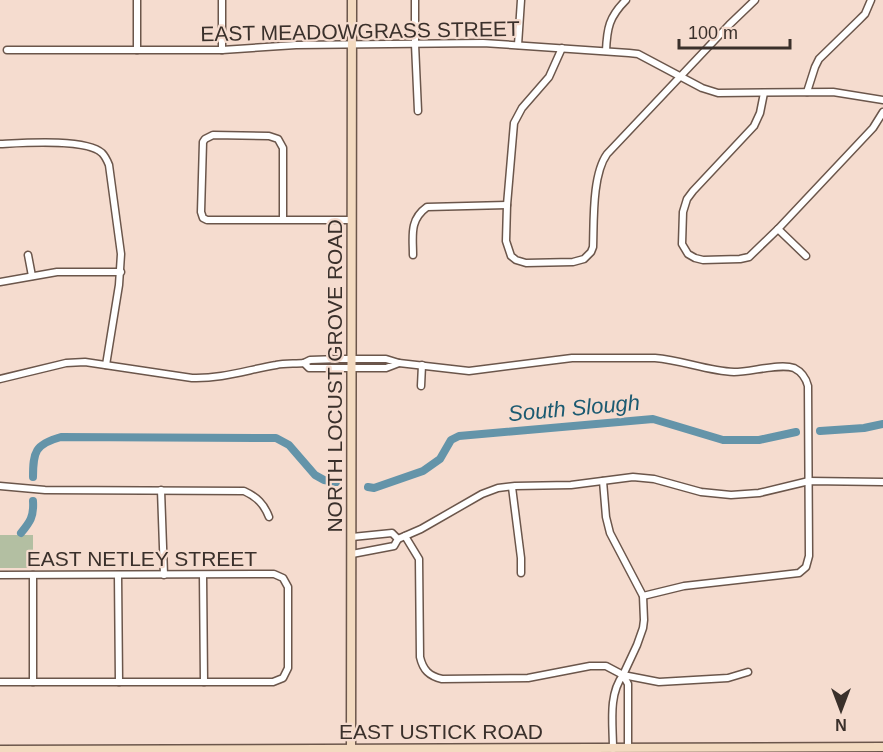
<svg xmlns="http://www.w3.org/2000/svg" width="883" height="752" font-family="Arial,sans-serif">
	<rect width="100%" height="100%" fill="#f5dccf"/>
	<rect fill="#b3bfa2" x="0" y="535" width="33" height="33"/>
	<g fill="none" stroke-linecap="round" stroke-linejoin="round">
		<g stroke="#6494a9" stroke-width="8">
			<path d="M820,431l44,-3 19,-4"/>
			<path d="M33,477c0,-25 2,-33 28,-40l215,1 13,7 26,30 9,5 12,2"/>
			<path d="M368,487l6,1 49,-17 17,-12 11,-19 8,-4 194,-17 70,21h36l37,-8"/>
			<path d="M21,533c9,-11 13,-16 12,-32"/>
		</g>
		<g stroke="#6b564b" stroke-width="9">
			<g id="minor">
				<path d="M137,0v50"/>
				<path d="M222,0v50"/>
				<path d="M415,0v44l3,67"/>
				<path d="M518,45l3,-45"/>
				<path d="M562,48l-13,29 -27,31 -8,15 -7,82 -1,36 5,15 5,4 10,3 47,-1 11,-3 7,-7 2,-5c1,-26 -1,-72 14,-93l122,-129 26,-25"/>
				<path d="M7,50h215l74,-5 187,-2 146,10 9,1 64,34 16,5 115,-1 50,8"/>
				<path d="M606,51c1,-23 3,-34 20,-51"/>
				<path d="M807,92l8,-25 4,-8 40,-39 6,-6 6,-14"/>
				<path d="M764,93l-4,20 -6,13 -61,65 -6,8 -4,13 -1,32 6,10 7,4 8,2 37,-1 9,-2 29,-28 95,-101 10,-16"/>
				<path d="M0,144c21,-1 86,-6 102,9 3,3 5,7 7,12l12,89 -2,31 -13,80"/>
				<path d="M283,220v-72l-5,-9 -9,-3 -56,-1 -8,4 -2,3 -2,70 2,6 4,2h145"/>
				<path d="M778,229l28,27"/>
				<path d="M28,255l4,21"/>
				<path d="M413,255c0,-19 -4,-35 14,-48l80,-2"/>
				<path d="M0,282l57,-10h64"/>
				<path d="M340,359h46l13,4 -13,5h-77l-5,-5 6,-3z"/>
				<path d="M399,363l70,8 103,-13h83c27,2 52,13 79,14 17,0 46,-9 60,-4 8,4 12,10 14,18l1,170 -3,11 -7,6 -115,13 -41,10"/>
				<path d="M0,379l66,-16 19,-1 107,16c29,1 55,-8 84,-13 9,-2 19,-1 28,-2"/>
				<path d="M421,386l1,-21"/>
				<path d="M603,481l3,36 4,16 33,63 1,24 -1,8 -6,17 -14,30"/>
				<path d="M0,486l45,4 199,1c13,6 20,13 25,26"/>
				<path d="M512,487l9,71v15"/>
				<path d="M161,490l3,85"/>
				<path d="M405,536l14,23 1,98c3,13 9,19 22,22l86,-1 62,-12h16l17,9 36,7 69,-4 20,-6"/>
				<path d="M352,537l40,-4 6,6 -4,7 -42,8"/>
				<path d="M398,539l23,-10 61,-35 16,-6 17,-2 56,-1 62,-8 21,2 47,13 30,3 28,-2 50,-12 74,1"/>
				<path d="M0,575l274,-1 9,4 5,9v81l-5,10 -10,4h-273"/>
				<path d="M33,575v107"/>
				<path d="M118,575l1,107"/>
				<path d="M203,575l1,107"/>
				<path d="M613,749c0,-25 -5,-54 10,-74l5,9v64"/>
			</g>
		</g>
		<g stroke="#6b564b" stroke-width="11">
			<g id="secondary">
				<path d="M0,750l883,-3"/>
				<path d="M351,752l1,-752"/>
			</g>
		</g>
		<use href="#minor" stroke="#fff" stroke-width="6"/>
		<use href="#secondary" stroke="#f3dac0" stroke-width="8"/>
	</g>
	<g text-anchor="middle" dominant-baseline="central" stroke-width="4.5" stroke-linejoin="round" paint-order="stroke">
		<g font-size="21" fill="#3a302b" stroke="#f5dccf">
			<text transform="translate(360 31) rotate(-1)">EAST MEADOWGRASS STREET</text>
			<text transform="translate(334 376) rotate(-90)">NORTH LOCUST GROVE ROAD</text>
			<text x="142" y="558">EAST NETLEY STREET</text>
			<text x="441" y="731">EAST USTICK ROAD</text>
		</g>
		<g font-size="22" font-style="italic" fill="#1b5a71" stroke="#f5dccf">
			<text transform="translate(574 408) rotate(-5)">South Slough</text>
		</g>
	</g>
	<g transform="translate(841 710) rotate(180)" stroke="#f5dccf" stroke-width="4.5" paint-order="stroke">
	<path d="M0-4.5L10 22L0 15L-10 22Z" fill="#3a302b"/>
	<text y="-9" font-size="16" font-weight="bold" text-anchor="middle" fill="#3a302b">N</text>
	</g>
	<path d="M679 39v9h111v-9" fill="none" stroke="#3a302b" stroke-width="3"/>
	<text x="688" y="39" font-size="18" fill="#3a302b" stroke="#f5dccf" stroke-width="4.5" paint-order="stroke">100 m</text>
</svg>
